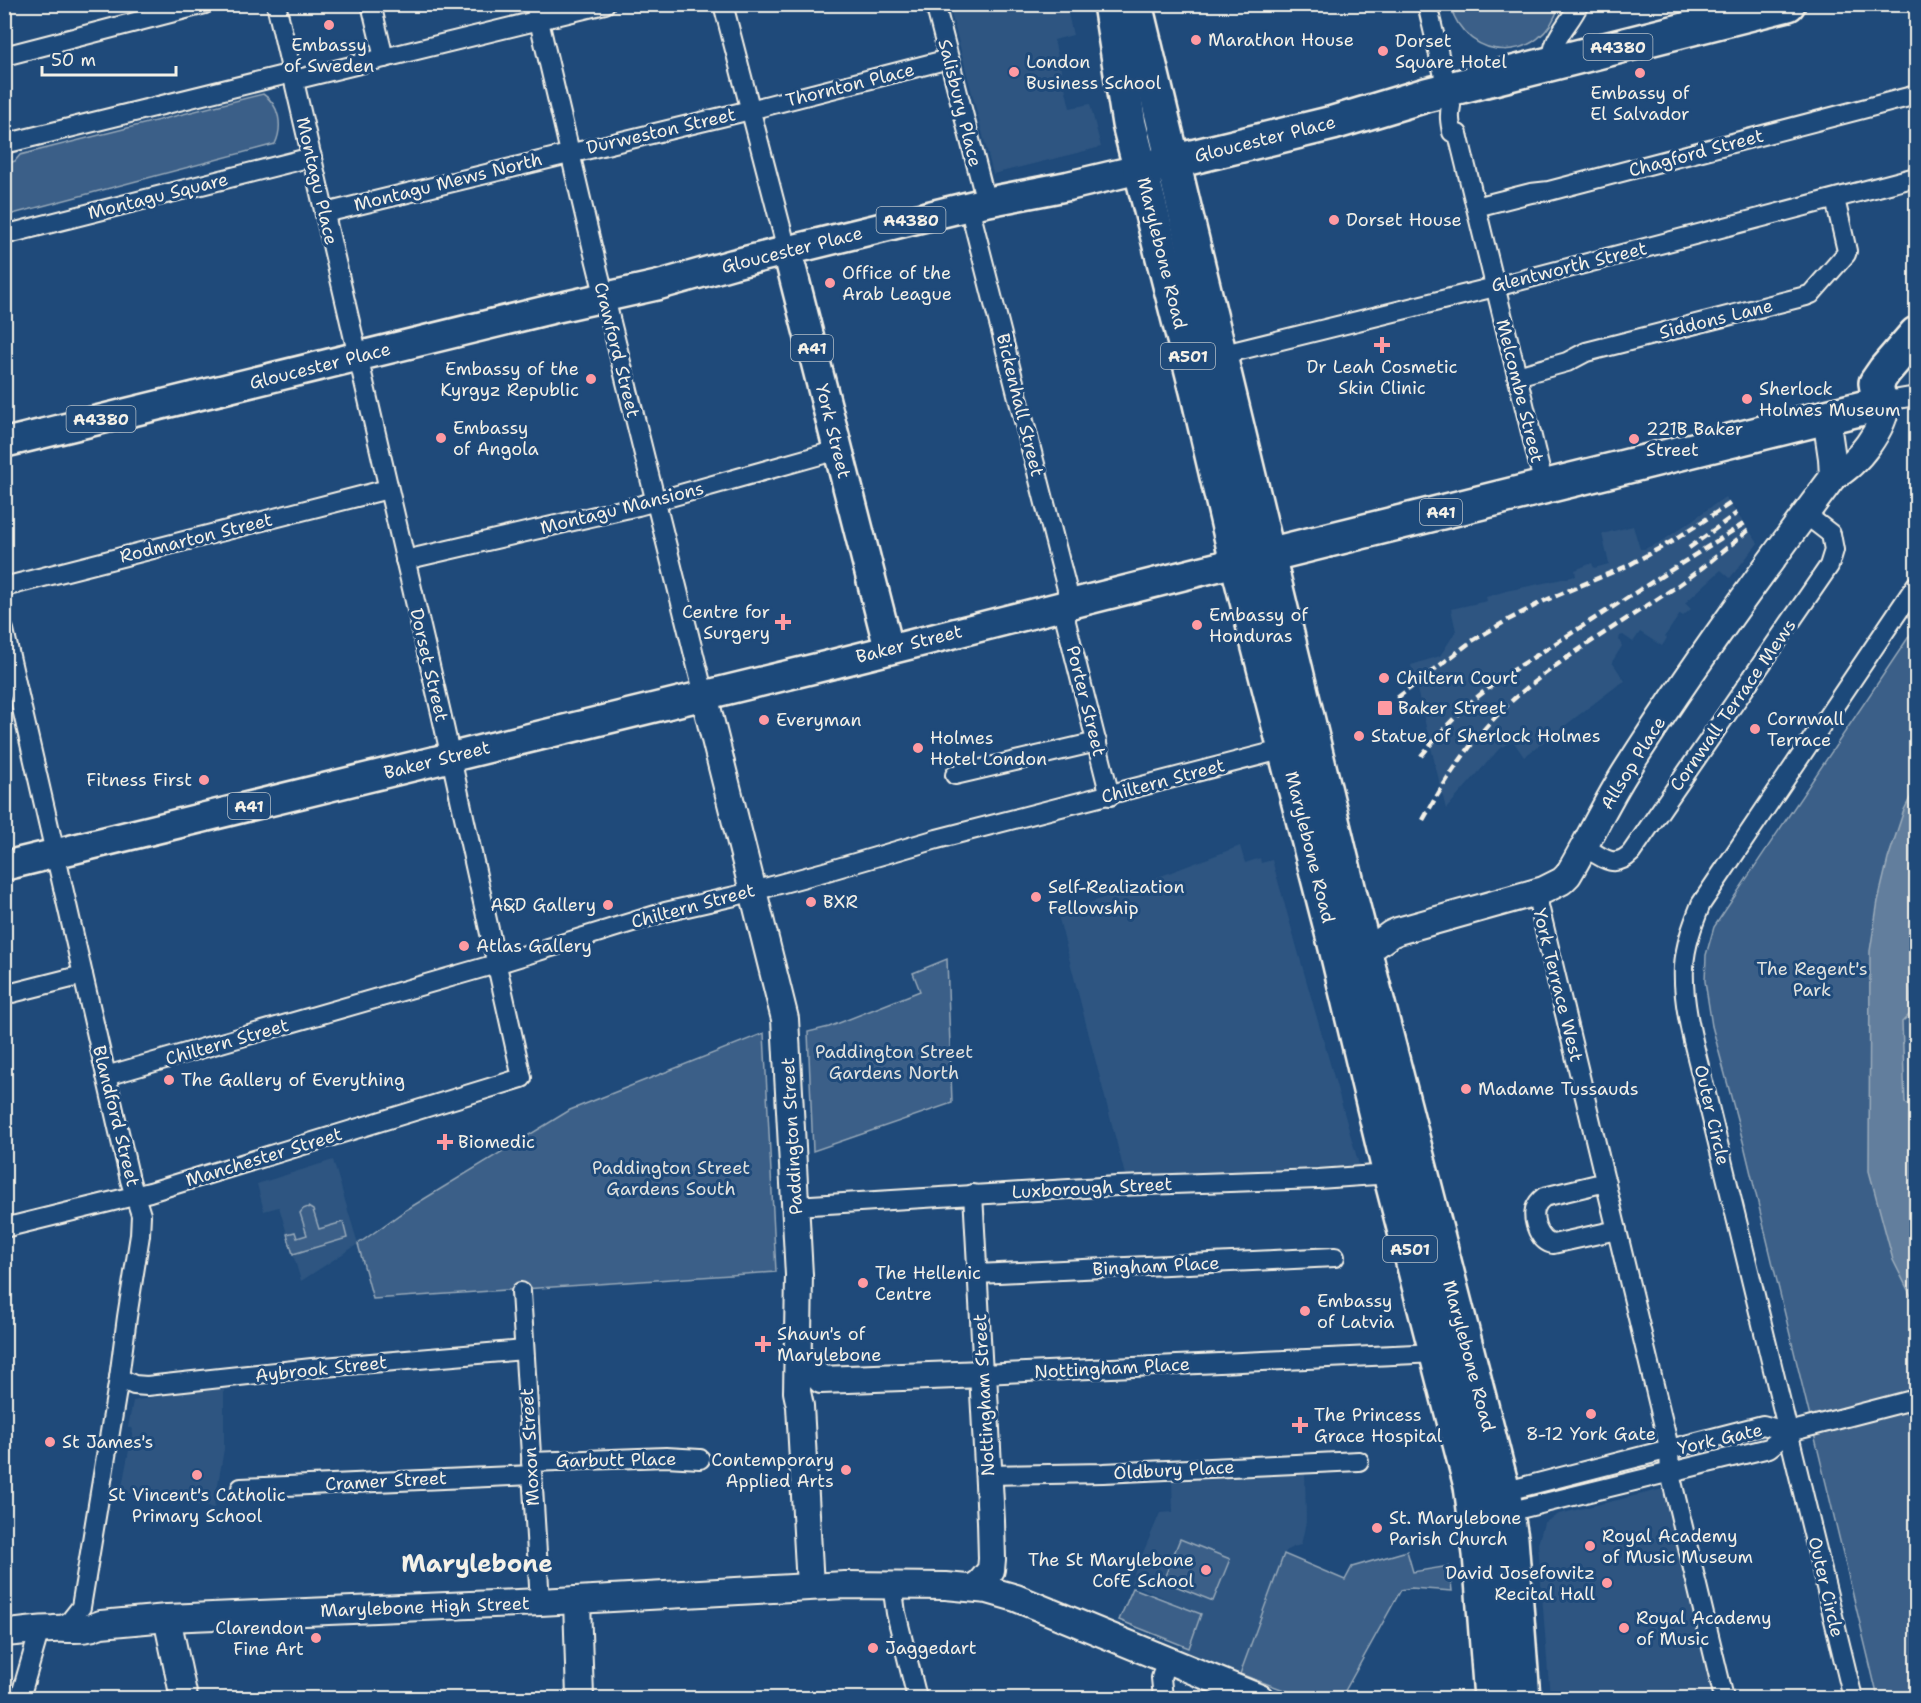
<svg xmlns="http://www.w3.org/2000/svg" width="1921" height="1703" font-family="'Shantell Sans',sans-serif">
	<rect width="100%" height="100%" fill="#1f4a7a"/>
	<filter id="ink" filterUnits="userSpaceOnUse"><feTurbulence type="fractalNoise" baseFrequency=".0167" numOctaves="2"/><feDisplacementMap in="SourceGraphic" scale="12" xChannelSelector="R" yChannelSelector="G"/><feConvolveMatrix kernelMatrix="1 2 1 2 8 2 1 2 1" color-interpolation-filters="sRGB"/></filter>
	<g filter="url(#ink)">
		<g fill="#2d5581">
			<path d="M949,5h117l7,30 -19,5 16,68 20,-4 11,43 -108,27z"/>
			<path d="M1725,497l33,46 -28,35 -9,-8 -36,33 6,6 -8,7 -3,-2 -15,22 2,2 -5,8 -22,-14 -7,10 -10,-7 -3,1 -1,4 3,6 -10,16 13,19 -7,4 -94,72 -11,-16 -13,7 -54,61 -35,-144 29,-9 16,-25 -5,-22 36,-8 -1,-4 20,-6 70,-15 -1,-6 17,-7 2,5 15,-4 -7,-30 31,-8 7,23h4l17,-7z"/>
			<path d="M1240,846l5,17 15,-5 1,5 11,-3 87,305 -233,14 -68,-264z"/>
			<path d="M333,1160l25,84 -57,37 -22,-74 -15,4 -7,-27z"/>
			<path d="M224,1389v60l-10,59 -93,-16 12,-63 -5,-2 5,-26 36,-7z"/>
			<path d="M1305,1470l1,52 -5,23 -8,2 -6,3 -3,5 -44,119 -58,-25 14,-37 -66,-29 30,-70 13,-1 -1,-31 71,-3 1,-5z"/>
			<path d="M1663,1489l8,9 48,200h-169l-12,-154 6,-21 15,-9z"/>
		</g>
		<g fill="#3a5f88" stroke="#97a8b8" stroke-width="1.5">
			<path d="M1450,5v-1l109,1c-16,60 -93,59 -109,0z"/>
			<path d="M263,94c17,11 20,33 12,50l-270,72v-52l10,-3 5,-6z"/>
			<path d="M1916,626v1072h-38l-134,-553 -32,-119 -7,-45 1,-26 8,-28z"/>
			<path d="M947,959l5,144 -139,48 -5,-119 21,-5 91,-36 -7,-18z"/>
			<path d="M764,1033l12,239 -403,27 -15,-55 48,-34 164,-100z"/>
			<path d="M308,1207l5,3 6,19 24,-7 4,16 -54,16 -6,-20 8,-2 2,6 10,-3 -7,-22 3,-4z"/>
			<path d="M1180,1539l50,20 -17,42 -50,-20z"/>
			<path d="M1407,1551l6,21 36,-6 3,25 -41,-3 -10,2 -60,108h-35l-66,-24 44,-120 61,26 7,-13z"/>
			<path d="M1133,1588l68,26 -12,34 -70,-28z"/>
		</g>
		<path fill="#627e9d" stroke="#9cacbb" stroke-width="1.5" d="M1916,786v142l-2,18 -4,68 -8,8 3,81 11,5v198l-23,-46 -24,-89 1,-220 8,-50 10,-42 16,-49z"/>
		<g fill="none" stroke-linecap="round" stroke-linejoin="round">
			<g stroke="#f4f1e8" stroke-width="22">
				<g id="street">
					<path d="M371,4l13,54"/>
					<path d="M535,4l57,242 112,449"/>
					<path d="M723,4l64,246"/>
					<path d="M935,4l51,198"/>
					<path d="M1427,4l24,102c-2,10 -1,16 1,26l6,2 86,352"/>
					<path d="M12,54l193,-50"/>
					<path d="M1552,63c0,-27 16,-36 27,-59"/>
					<path d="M294,80l311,-76"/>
					<path d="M4,144l288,-71"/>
					<path d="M969,206l92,360 6,23 -1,33 44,174"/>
					<path d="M1476,207l55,-14 18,-2 367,-96"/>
					<path d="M325,213l413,-100 211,-54"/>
					<path d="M4,235l308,-78"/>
					<path d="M1220,355l287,-71 409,-107"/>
					<path d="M1517,376l50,-14 19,-10 220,-56 5,-2 35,-40 1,-3 -12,-52"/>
					<path d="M1887,401l29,-5"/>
					<path d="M405,560l233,-54 200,-56"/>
					<path d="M4,587l384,-98"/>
					<path d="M4,630l126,550 11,35 -1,20 -13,82 -8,61 -38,229 -11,14 -13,7"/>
					<path d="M955,775l142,-33"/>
					<path d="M1584,846c17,11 30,24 47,7l198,-287 5,-16 -3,-16 -26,-20"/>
					<path d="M1536,893l131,546 2,11 1,23 54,225"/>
					<path d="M4,995l79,-20"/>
					<path d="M106,1076l390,-112 169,-52 70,-16 89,-24 113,-33 348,-90"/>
					<path d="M1606,1182l-62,15c-4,3 -7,6 -9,12 -3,13 5,33 18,35l64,-14"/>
					<path d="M973,1194l10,180 454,-21"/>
					<path d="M795,1206l322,-20 201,-7 72,-5"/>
					<path d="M4,1228l146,-36 372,-114 -81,-365 -165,-709"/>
					<path d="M977,1274l358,-17"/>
					<path d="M521,1292l19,310"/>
					<path d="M119,1378l15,7 13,1 165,-18 212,-18"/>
					<path d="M531,1462l135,-5 34,2"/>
					<path d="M989,1475l114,-2 256,-12"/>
					<path d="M241,1488l291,-13"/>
					<path d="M1495,1494l268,-69 26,7 127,-33"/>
					<path d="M1508,1512l261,-64 20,-16"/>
					<path d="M892,1584l4,29 21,85"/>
					<path d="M20,1698l20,-69"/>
					<path d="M1163,1698l-2,-20 5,-17"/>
					<path d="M1853,1698l-148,-608c-9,-39 -23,-82 -21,-123 1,-22 9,-43 17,-63l215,-319"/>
				</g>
			</g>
			<g stroke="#f4f1e8" stroke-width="30">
				<g id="secondary">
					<path d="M1826,417l6,41 1,19"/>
					<path d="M704,695l81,324 14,256 -2,117 3,14 10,180"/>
					<path d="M1365,953l26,-19 7,-3 146,-41 18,-9 6,-6c21,-35 38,-73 60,-107 64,-101 134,-196 205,-291 25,-13 51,-48 54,-76"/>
					<path d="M799,1355l22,25 162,-6 8,147 1,38 -1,11 -11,13 -8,5"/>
					<path d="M577,1600l3,98"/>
					<path d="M167,1618l17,80"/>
					<path d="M4,1633c17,-1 33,-4 49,-4 19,-1 30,3 48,-5l66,-6 373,-16 305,-17 101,1 42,4 28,8 244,100"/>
				</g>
			</g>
			<g stroke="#f4f1e8" stroke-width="33">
				<g id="primary">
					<path d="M787,250l102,399"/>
					<path d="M4,443l552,-135 103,-23 74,-21 253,-62 82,-16 72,-17"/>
					<path d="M4,866l825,-201 408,-103"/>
				</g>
			</g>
			<g stroke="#f4f1e8" stroke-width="38">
				<g id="highway">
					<path d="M1110,4l19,120 68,267 40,171 98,382 55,230 81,312 9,68 11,144"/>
					<path d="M1135,4l215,891 153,596 8,47 12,160"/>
					<path d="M1151,167l182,-44 93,-28 362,-91"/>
					<path d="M1879,400l-3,-17 9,-13 31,-36"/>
					<path d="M1248,560l623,-154 8,-6"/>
				</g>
			</g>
			<use href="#street" stroke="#1f4a7a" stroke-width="18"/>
			<use href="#secondary" stroke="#1f4a7a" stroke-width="26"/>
			<use href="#primary" stroke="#1f4a7a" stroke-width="28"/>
			<use href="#highway" stroke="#1f4a7a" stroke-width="33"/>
			<g stroke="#f4f1e8" stroke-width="4.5" stroke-dasharray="9 4.5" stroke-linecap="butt">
				<path d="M1689,548l48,-35"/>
				<path d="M1397,698l75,-57 34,-20 38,-20 83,-35 44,-24 60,-39"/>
				<path d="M1421,756l21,-25 25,-26 37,-29 241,-153"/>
				<path d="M1423,820c25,-45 54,-89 93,-123 48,-42 108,-75 161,-111 25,-17 48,-37 72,-56"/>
			</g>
		</g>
	</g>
	<g fill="#ff9aa2" stroke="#1f4a7a" stroke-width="2">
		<circle cx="329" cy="25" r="6"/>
		<circle cx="1196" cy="40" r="6"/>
		<circle cx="1383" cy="51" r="6"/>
		<circle cx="1014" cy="72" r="6"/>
		<circle cx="1640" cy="73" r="6"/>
		<circle cx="1334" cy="220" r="6"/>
		<circle cx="830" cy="283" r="6"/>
		<path d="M1379 336h6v6h6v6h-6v6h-6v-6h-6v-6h6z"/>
		<circle cx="591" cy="379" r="6"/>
		<circle cx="1747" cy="399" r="6"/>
		<circle cx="441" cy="438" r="6"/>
		<circle cx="1634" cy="439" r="6"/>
		<path d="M780 613h6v6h6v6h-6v6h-6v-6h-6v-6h6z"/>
		<circle cx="1197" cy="625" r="6"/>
		<circle cx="1384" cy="678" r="6"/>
		<rect x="1377" y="700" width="16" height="16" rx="3"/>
		<circle cx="764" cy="720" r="6"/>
		<circle cx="1755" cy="729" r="6"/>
		<circle cx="1359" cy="736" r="6"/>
		<circle cx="918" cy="748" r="6"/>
		<circle cx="204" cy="780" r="6"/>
		<circle cx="1036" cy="897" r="6"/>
		<circle cx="811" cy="902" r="6"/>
		<circle cx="608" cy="905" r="6"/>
		<circle cx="464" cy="946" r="6"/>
		<circle cx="169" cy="1080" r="6"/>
		<circle cx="1466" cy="1089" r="6"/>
		<path d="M442 1133h6v6h6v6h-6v6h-6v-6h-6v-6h6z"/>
		<circle cx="863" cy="1283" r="6"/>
		<circle cx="1305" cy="1311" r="6"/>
		<path d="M760 1335h6v6h6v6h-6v6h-6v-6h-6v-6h6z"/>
		<circle cx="1591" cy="1414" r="6"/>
		<path d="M1297 1416h6v6h6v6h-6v6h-6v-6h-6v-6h6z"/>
		<circle cx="50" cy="1442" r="6"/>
		<circle cx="846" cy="1470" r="6"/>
		<circle cx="197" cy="1475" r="6"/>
		<circle cx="1377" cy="1528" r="6"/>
		<circle cx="1590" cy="1546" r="6"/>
		<circle cx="1206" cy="1570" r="6"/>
		<circle cx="1607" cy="1583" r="6"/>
		<circle cx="1624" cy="1628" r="6"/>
		<circle cx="316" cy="1638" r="6"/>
		<circle cx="873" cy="1648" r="6"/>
	</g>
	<g text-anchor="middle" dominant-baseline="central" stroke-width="6" stroke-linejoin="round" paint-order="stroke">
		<g fill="#1f4a7a" stroke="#b4bfc7" stroke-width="1.5">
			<rect x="1583.5" y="34" width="69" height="26" rx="4.5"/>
			<rect x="876.5" y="207" width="69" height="26" rx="4.5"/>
			<rect x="791" y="335" width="42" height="26" rx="4.5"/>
			<rect x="1161" y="343" width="54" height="26" rx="4.5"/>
			<rect x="66.5" y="406" width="69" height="26" rx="4.5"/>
			<rect x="1420" y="499" width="42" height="26" rx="4.5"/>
			<rect x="228" y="793" width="42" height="26" rx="4.5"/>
			<rect x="1383" y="1236" width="54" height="26" rx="4.5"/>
		</g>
		<g font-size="16" font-weight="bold" fill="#f4f1e8">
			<text x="1618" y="47">A4380</text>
			<text x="911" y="220">A4380</text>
			<text x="812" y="348">A41</text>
			<text x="1188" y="356">A501</text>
			<text x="101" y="419">A4380</text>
			<text x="1441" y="512">A41</text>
			<text x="249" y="806">A41</text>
			<text x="1410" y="1249">A501</text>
		</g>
		<g font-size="18" fill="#f4f1e8" stroke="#1f4a7a" text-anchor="start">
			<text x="1208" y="40">Marathon House</text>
			<text x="1395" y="41">Dorset<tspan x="1395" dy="21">Square Hotel</tspan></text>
			<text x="329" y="45" text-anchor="middle">Embassy<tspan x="329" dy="21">of Sweden</tspan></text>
			<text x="1026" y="62">London<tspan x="1026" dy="21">Business School</tspan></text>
			<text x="1640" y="93" text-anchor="middle">Embassy of<tspan x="1640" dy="21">El Salvador</tspan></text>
			<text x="1346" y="220">Dorset House</text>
			<text x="842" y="273">Office of the<tspan x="842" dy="21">Arab League</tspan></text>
			<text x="1382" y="367" text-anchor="middle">Dr Leah Cosmetic<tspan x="1382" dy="21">Skin Clinic</tspan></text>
			<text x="579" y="369" text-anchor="end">Embassy of the<tspan x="579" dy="21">Kyrgyz Republic</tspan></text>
			<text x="1759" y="389">Sherlock<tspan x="1759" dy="21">Holmes Museum</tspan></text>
			<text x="453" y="428">Embassy<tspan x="453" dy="21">of Angola</tspan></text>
			<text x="1646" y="429">221B Baker<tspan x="1646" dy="21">Street</tspan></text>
			<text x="770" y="612" text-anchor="end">Centre for<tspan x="770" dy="21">Surgery</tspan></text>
			<text x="1209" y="615">Embassy of<tspan x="1209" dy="21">Honduras</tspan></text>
			<text x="1396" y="678">Chiltern Court</text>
			<text x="1398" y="708">Baker Street</text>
			<text x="1767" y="719">Cornwall<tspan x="1767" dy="21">Terrace</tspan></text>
			<text x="776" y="720">Everyman</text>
			<text x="1371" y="736">Statue of Sherlock Holmes</text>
			<text x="930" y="738">Holmes<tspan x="930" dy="21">Hotel London</tspan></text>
			<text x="192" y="780" text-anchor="end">Fitness First</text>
			<text x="1048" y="887">Self-Realization<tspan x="1048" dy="21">Fellowship</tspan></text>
			<text x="823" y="902">BXR</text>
			<text x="596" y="905" text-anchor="end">A&amp;D Gallery</text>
			<text x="476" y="946">Atlas Gallery</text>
			<text x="181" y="1080">The Gallery of Everything</text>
			<text x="1478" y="1089">Madame Tussauds</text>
			<text x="458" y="1142">Biomedic</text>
			<text x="875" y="1273">The Hellenic<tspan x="875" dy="21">Centre</tspan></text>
			<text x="1317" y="1301">Embassy<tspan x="1317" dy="21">of Latvia</tspan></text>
			<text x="777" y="1334">Shaun's of<tspan x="777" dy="21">Marylebone</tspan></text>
			<text x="1314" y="1415">The Princess<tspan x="1314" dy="21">Grace Hospital</tspan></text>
			<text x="1591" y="1434" text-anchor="middle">8-12 York Gate</text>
			<text x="62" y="1442">St James's</text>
			<text x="834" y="1460" text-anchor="end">Contemporary<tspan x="834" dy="21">Applied Arts</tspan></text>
			<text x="197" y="1495" text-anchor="middle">St Vincent's Catholic<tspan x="197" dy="21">Primary School</tspan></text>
			<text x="1389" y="1518">St. Marylebone<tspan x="1389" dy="21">Parish Church</tspan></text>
			<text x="1602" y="1536">Royal Academy<tspan x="1602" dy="21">of Music Museum</tspan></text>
			<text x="1194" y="1560" text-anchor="end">The St Marylebone<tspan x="1194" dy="21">CofE School</tspan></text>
			<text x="1595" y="1573" text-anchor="end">David Josefowitz<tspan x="1595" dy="21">Recital Hall</tspan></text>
			<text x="1636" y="1618">Royal Academy<tspan x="1636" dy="21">of Music</tspan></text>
			<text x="304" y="1628" text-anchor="end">Clarendon<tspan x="304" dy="21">Fine Art</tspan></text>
			<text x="885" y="1648">Jaggedart</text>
		</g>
		<g font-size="18" fill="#f4f1e8" stroke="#1f4a7a">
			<text transform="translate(850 85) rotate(-14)">Thornton Place</text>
			<text transform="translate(960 103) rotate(76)">Salisbury Place</text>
			<text transform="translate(661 131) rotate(-13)">Durweston Street</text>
			<text transform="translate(1265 139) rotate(-14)">Gloucester Place</text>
			<text transform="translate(1696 153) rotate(-15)">Chagford Street</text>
			<text transform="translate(317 181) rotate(77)">Montagu Place</text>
			<text transform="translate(448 182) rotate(-14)">Montagu Mews North</text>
			<text transform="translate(158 196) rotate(-14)">Montagu Square</text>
			<text transform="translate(792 250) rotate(-14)">Gloucester Place</text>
			<text transform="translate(1162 253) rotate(76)">Marylebone Road</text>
			<text transform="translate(1569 267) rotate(-14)">Glentworth Street</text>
			<text transform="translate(1716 319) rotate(-14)">Siddons Lane</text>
			<text transform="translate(617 350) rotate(76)">Crawford Street</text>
			<text transform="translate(320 366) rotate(-14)">Gloucester Place</text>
			<text transform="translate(1520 391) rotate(76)">Melcombe Street</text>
			<text transform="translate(1020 405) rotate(76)">Bickenhall Street</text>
			<text transform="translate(833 431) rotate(76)">York Street</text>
			<text transform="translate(622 508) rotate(-14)">Montagu Mansions</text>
			<text transform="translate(196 538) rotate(-14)">Rodmarton Street</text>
			<text transform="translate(909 644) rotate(-14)">Baker Street</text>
			<text transform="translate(429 665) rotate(77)">Dorset Street</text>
			<text transform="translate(1086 701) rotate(76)">Porter Street</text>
			<text transform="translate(1733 705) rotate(-55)">Cornwall Terrace Mews</text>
			<text transform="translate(437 760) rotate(-14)">Baker Street</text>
			<text transform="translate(1633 763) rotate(-58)">Allsop Place</text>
			<text transform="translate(1163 781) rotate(-15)">Chiltern Street</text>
			<text transform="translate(1310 847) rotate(76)">Marylebone Road</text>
			<text transform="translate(693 906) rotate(-15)">Chiltern Street</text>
			<text transform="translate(1558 985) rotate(76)">York Terrace West</text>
			<text transform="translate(227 1042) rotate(-16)">Chiltern Street</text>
			<text transform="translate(1712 1115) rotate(77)">Outer Circle</text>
			<text transform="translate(116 1116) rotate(76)">Blandford Street</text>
			<text transform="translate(792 1136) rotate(-93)">Paddington Street</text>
			<text transform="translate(264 1157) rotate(-17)">Manchester Street</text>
			<text transform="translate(1092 1188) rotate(-3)">Luxborough Street</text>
			<text transform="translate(1156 1266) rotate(-3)">Bingham Place</text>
			<text transform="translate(1469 1356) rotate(75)">Marylebone Road</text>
			<text transform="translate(1112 1368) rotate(-3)">Nottingham Place</text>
			<text transform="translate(321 1369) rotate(-6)">Aybrook Street</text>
			<text transform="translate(984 1395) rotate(-93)">Nottingham Street</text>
			<text transform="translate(1720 1439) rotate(-13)">York Gate</text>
			<text transform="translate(530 1447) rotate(-93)">Moxon Street</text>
			<text transform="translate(616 1460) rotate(-1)">Garbutt Place</text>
			<text transform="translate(1174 1470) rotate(-3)">Oldbury Place</text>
			<text transform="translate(386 1481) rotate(-3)">Cramer Street</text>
			<text transform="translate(1826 1587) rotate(77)">Outer Circle</text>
			<text transform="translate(425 1607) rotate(-2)">Marylebone High Street</text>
		</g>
		<g font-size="18" fill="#e1e2de" stroke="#1f4a7a">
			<text x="1812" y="969">The Regent's<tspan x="1812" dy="21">Park</tspan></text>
			<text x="894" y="1052">Paddington Street<tspan x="894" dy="21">Gardens North</tspan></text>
			<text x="671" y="1168">Paddington Street<tspan x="671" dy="21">Gardens South</tspan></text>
		</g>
		<g font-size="24" font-weight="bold" fill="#f4f1e8" stroke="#1f4a7a">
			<text x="477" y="1564">Marylebone</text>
		</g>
	</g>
	<rect width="1921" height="1703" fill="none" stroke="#1f4a7a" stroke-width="24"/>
	<rect x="12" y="12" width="1897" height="1679" fill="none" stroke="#f4f1e8" stroke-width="2" filter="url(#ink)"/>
	<path d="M42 66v9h134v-9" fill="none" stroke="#f4f1e8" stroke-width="3"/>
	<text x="51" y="66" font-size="18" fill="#f4f1e8" stroke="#1f4a7a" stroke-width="4.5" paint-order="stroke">50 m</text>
</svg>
